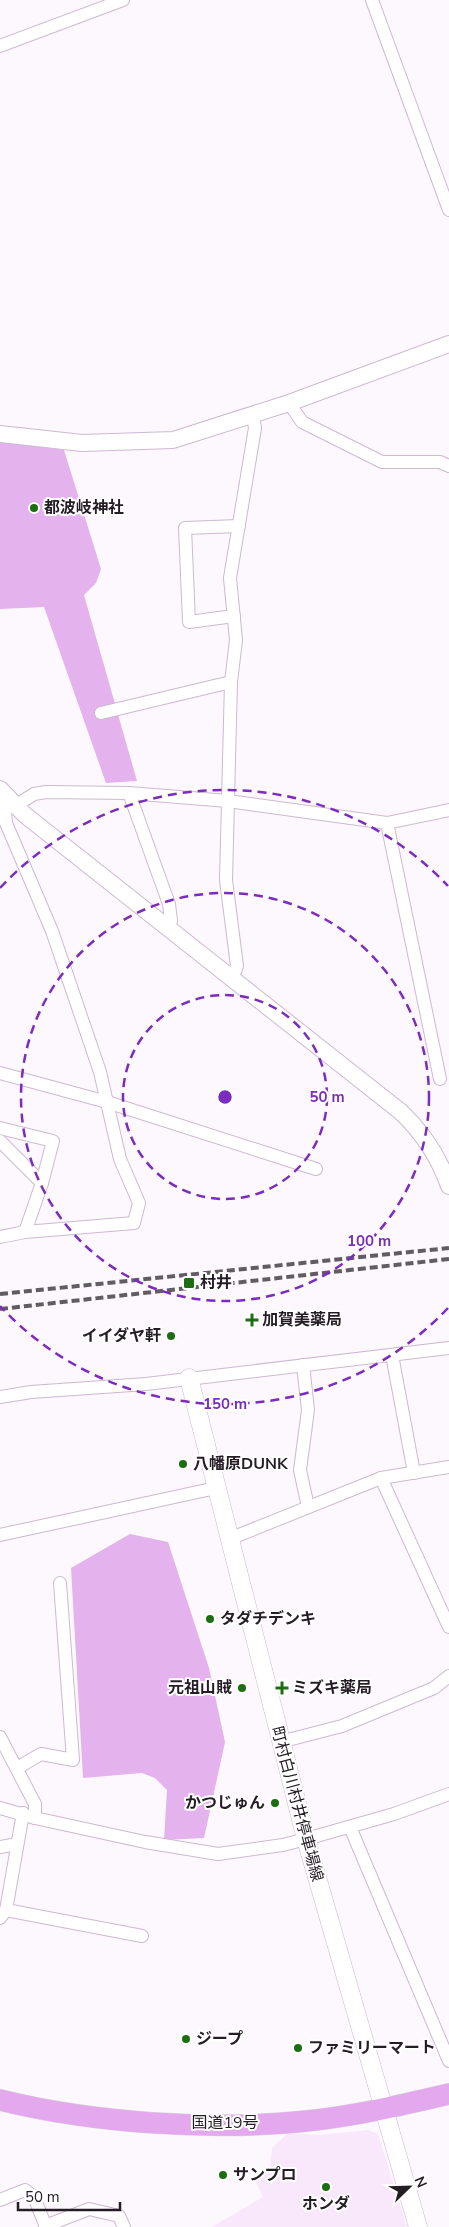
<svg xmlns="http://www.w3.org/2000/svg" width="449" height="2227" font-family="'Nunito Sans','Noto Sans JP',sans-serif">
	<rect width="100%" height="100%" fill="#fcf8fd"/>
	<path fill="#f9e8fc" d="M368,2130l10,4 29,93h-195l51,-30 -10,-21 17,-8 2,-20 16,-15 33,2z"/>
	<g fill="#e4b2ec">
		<path d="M0,442l64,8 37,119 -5,14 -12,12 53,186 -31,2 -62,-176 -44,2z"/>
		<path d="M130,1534l38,8 41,126 16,74 -21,96 -40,2 3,-50 -12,-12 -13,-5 -59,5 -12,-210z"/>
	</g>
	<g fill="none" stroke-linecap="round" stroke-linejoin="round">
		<g stroke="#ceb8d2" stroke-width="14">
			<g id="minor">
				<path d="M372,0l77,210"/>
				<path d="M0,46l123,-46"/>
				<path d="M289,403l13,19 80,40h58l9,4"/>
				<path d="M234,616l-45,6 -4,-94 54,-2"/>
				<path d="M101,713l130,-31"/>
				<path d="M129,793l40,111 2,17 -2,8"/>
				<path d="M15,806l19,-12 12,-2 83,1 99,8 159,22 62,-13"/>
				<path d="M387,823l53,256"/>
				<path d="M232,979l5,-13 -11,-86 5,-198 5,-42 -6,-62 25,-150 -2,-12"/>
				<path d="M0,1073l107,29 209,67"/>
				<path d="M0,1128l53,13 -11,42 -17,49"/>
				<path d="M0,1141l42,42"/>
				<path d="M0,1237l25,-5 109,-9 5,-20 -19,-44 -20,-87 -48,-141 -46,-108 -2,-28"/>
				<path d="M392,1355l22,118"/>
				<path d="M303,1365l5,45 -8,60 8,37"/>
				<path d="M0,1397l31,-5 115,-8 303,-36"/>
				<path d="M381,1478l68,149"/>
				<path d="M0,1535l216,-47"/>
				<path d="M229,1539l152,-61 68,-11"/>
				<path d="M0,1737l35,67v14"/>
				<path d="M280,1742l62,-16 92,-38 15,-12"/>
				<path d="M17,1768l24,-14 32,6 -13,-177"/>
				<path d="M0,1808l35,10 110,24 73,12 65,-9 23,-6 88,-25 55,-20"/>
				<path d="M350,1827l99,234"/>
				<path d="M0,1847l17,-3"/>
				<path d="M6,1910l136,26"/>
				<path d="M0,1918l6,-8 17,-97"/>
				<path d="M0,2200l25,-10 9,7 12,30"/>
				<path d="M45,2226l44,-17 30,7 5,11"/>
			</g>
		</g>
		<g stroke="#ceb8d2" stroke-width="18">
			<g id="tertiary">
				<path d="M0,434l82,9 91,-3 116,-37 160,-59"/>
				<path d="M0,789l25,26 376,297c23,22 38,45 48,74"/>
			</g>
		</g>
		<g stroke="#ceb8d2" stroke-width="19">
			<path id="secondary" d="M189,1378l117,461 112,388"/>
		</g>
		<g stroke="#d8d6d8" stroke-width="22">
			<path id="trunk" d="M0,2100c92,23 212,31 307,21 48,-5 95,-16 142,-27"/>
		</g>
		<use href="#minor" stroke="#fff" stroke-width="12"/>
		<use href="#tertiary" stroke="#fff" stroke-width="16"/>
		<use href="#secondary" stroke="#fff" stroke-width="18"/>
		<use href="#trunk" stroke="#e4a8ef" stroke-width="21"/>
		<g stroke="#625b63" stroke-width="4" stroke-dasharray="8 4" stroke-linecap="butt">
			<path d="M0,1294l449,-46"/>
			<path d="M0,1309l449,-50"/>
		</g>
	</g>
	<g fill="none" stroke="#7b2cbf" stroke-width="2.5" stroke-dasharray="9 6">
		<circle cx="225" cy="1097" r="102"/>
		<circle cx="225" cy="1097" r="204"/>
		<path d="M448 1308A307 307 0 0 1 0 1306M0 888A307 307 0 0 1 448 886"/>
	</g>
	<g fill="#1d6d12" stroke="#fff" stroke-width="2">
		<circle cx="34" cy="508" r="5"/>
		<rect x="183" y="1277" width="12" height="12" rx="2.5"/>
		<path d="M249.5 1312.5h5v5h5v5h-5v5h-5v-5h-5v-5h5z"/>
		<circle cx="171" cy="1336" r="5"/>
		<circle cx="183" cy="1464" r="5"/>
		<circle cx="210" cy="1619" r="5"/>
		<circle cx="242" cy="1688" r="5"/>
		<path d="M279.5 1680.5h5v5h5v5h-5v5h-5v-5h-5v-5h5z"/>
		<circle cx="275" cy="1803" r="5"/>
		<circle cx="186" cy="2039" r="5"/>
		<circle cx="298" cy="2048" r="5"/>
		<circle cx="223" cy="2175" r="5"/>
		<circle cx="326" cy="2187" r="5"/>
	</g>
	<g text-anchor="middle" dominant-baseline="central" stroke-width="4" stroke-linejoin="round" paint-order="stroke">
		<g font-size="16" font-weight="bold" fill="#251d26" stroke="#fff" text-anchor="start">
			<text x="44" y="508">都波岐神社</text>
			<text x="200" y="1283">村井</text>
			<text x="262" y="1320">加賀美薬局</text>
			<text x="161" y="1336" text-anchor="end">イイダヤ軒</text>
			<text x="193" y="1464">八幡原DUNK</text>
			<text x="220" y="1619">タダチデンキ</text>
			<text x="232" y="1688" text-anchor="end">元祖山賊</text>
			<text x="292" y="1688">ミズキ薬局</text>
			<text x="265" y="1803" text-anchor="end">かつじゅん</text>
			<text x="196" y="2039">ジープ</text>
			<text x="308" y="2048">ファミリーマート</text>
			<text x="233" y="2175">サンプロ</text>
			<text x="326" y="2204" text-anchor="middle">ホンダ</text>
		</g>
		<g font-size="16" fill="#251d26" stroke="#fff">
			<text transform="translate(297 1804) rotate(75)">町村白川村井停車場線</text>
			<text x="225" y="2123">国道19号</text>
		</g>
	</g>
	<circle cx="225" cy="1097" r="8" fill="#7b2cbf" stroke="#fff" stroke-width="2.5"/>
	<g font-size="15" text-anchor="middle" font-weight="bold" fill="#7b2cbf" stroke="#fff" stroke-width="4" stroke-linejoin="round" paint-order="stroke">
		<text x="327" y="1102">50 m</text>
		<text x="369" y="1246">100 m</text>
		<text x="225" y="1409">150 m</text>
	</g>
	<g transform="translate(409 2187) rotate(67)" stroke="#ffffff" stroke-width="4" paint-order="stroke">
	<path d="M0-4L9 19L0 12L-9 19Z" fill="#251d26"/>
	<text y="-8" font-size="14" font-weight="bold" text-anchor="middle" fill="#251d26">N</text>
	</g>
	<path d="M18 2202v8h102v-8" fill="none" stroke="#251d26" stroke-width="2.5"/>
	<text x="25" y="2202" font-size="15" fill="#251d26" stroke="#ffffff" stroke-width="4" paint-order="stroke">50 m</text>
</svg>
